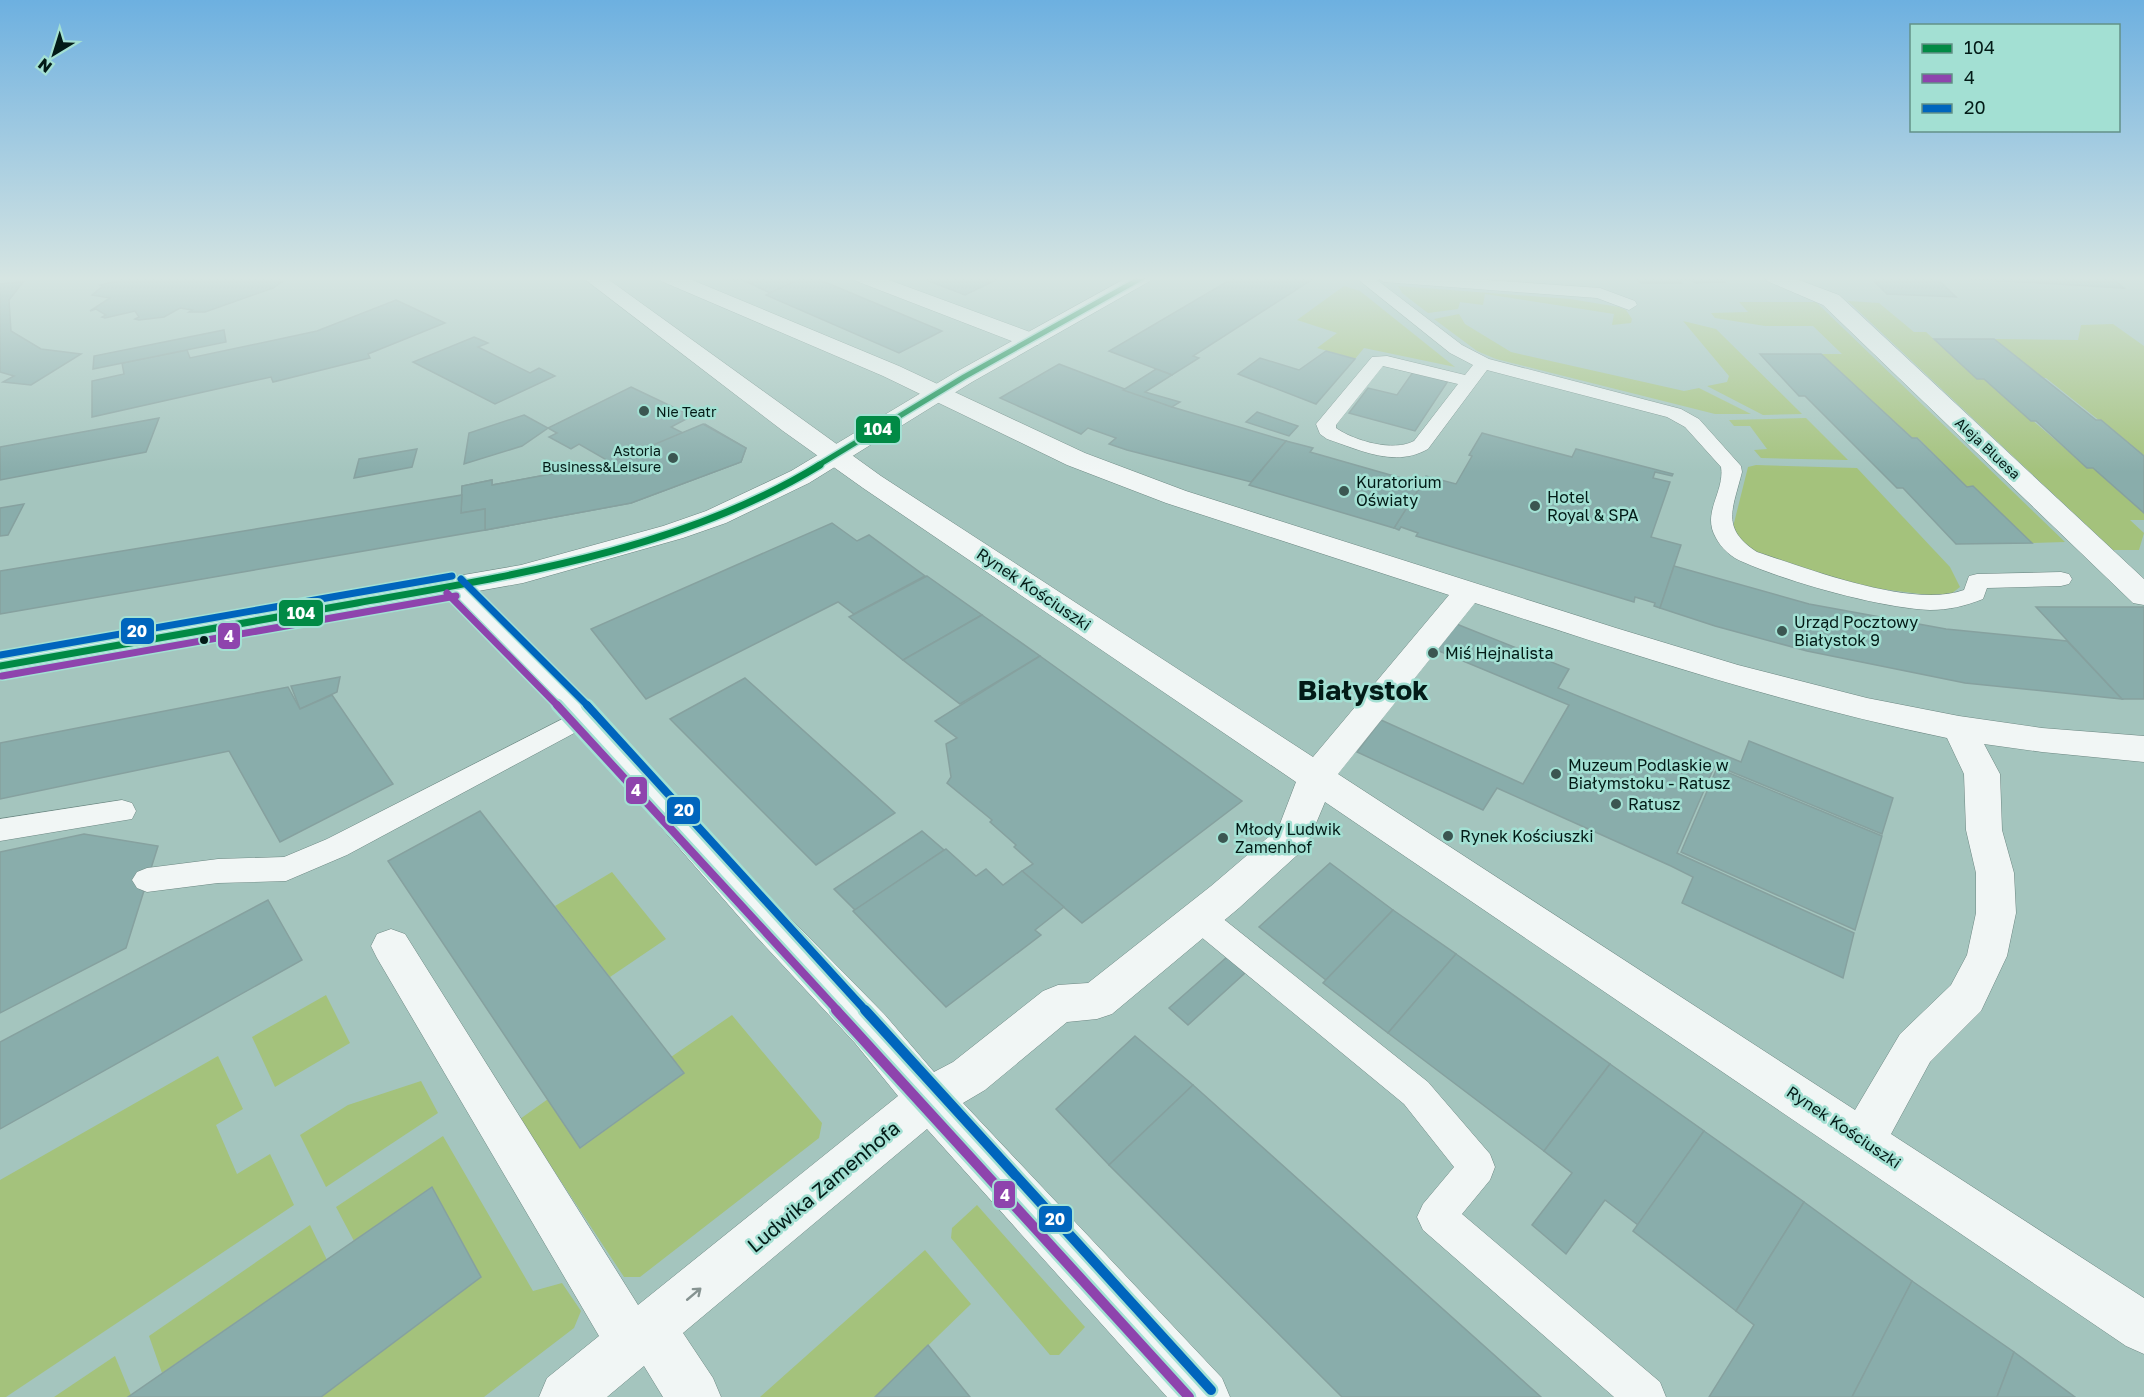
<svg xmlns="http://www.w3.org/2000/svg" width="2144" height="1397" font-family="'Golos Text',sans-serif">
	<rect width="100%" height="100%" fill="#a4c5be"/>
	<g fill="#a4c27c">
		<path d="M1344,286l16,5 95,76 -91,-19 -9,11 -38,-11 20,-15 -40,-13z"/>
		<path d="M1398,286l172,13 49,8 7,3 6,9 -1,4 -19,2 2,-11 -129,-20 -2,11 -23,-3 -2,7 -30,4 -26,-20z"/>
		<path d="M1848,301l31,2 35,29h12l51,47h7l103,88 6,1 51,45v7h-14l14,13 -5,17h-26z"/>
		<path d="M1739,302h77l249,240 -33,1 -58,-56h-7l-49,-49h-6l-91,-84h21l-29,-28h-48l-50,-8 -4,-5 37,-1z"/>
		<path d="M1459,314l6,10 46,28 173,39 15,-3 52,26h-36l-219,-55 -19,-8 -43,-32z"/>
		<path d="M1683,321l33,8 86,85 -39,1 -56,-29 20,-4 2,-6z"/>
		<path d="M2113,324l31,22v110l-98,-78h-6l-46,-39 84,1 3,-15z"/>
		<path d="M1806,418l42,42 -87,-2 -7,-8 13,-1 -17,-23h-16l-5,-6z"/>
		<path d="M1756,465l101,3 93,99 10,20 -9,7 -15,2 -70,-9 -96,-28 -17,-8 -21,-20 16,-64z"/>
		<path d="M612,872l54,67 -56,38 -55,-71z"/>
		<path d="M326,995l24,48 -75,44 -23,-50z"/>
		<path d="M732,1015l90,108 -3,15 -179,139h-16l-104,-158 28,-20 33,49 103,-75 -13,-16z"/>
		<path d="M218,1056l25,53 -27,16 21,49 33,-20 24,51 -288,192h-6v-217z"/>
		<path d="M421,1081l17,32 -112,74 -26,-52 48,-30z"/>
		<path d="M443,1136l90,155 29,-8 19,28 -7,17 -90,69h-163l160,-120 -49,-90 -78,54 -18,-34z"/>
		<path d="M977,1205l108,122 -26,28h-9l-99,-117 1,-10z"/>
		<path d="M310,1225l17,35 -165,113 -13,-37z"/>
		<path d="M925,1250l46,54 -96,93h-115z"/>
		<path d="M115,1356l16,39 -3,2h-74z"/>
	</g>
	<g fill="#89adab" stroke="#86a19f" stroke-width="1.5">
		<path d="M120,277h175l-7,1 -15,10 -68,24h-16l3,-2 -12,-2 -16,9 -25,3 -4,-1 4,-2 -4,-6 -30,7 -3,-1 4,-2 -10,-6 -6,2 20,-13 -18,-3 11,-9 -3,-1 23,-5z"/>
		<path d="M726,277h57l11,5 -24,11 -29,-14 -6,2z"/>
		<path d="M804,277h9l129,54 -43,22 -133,-58z"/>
		<path d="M934,277h68l-37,18 -39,-15z"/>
		<path d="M1235,277h81l-123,79 6,2 -27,17 -63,-24z"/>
		<path d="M1635,277h85l4,5 -28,1 -5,-3h-12l3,3h-41z"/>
		<path d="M1870,277h65l21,20 -69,-3z"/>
		<path d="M1968,277h143l13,11 -153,-9z"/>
		<path d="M23,282l-14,18 2,31 30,18 40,5 -50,31 -28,-3 11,-6 -14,-4v-88z"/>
		<path d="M396,300l49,23 -77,31 2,4 -97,24 -2,-5 -179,40v-36l32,-7 -2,-11 65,-13 3,8 127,-27z"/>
		<path d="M224,330l2,12 -133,27 1,-13z"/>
		<path d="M474,337l14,6 -10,4 52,26 9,-5 16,8 -60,28 -82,-42z"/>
		<path d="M1934,339h60l102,81h5l43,36v57l-51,-45h-6l-51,-47h-5l-47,-42h-7z"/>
		<path d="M1326,351l29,8 -39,45 -78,-30 22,-16 39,12z"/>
		<path d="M1760,354h61l91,84h5l50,49 6,-1 59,57 -76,1 -53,-56h-6l-92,-92h-6z"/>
		<path d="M1059,364l113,43 114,34 -35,41 -124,-32 -18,-6 7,-6 -28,-10 -7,6 -81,-36z"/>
		<path d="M1156,369l16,6 -27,17 35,10 -8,5 -49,-17z"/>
		<path d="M1413,372l35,9 -33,50 -66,-18 19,-25 29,7z"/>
		<path d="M631,387l61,29 -21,11 12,6 22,-9 41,24 -5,14 -110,41 -146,27v-21l-24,4 1,-27 30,-6v5l102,-19 4,2 14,-5 -33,-19 -8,5 -22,-12 8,-4 -9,-5z"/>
		<path d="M1257,412l41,14 -9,10 -43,-14z"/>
		<path d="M524,415l24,13 -26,18 -58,18 5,-31z"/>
		<path d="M159,418l-13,34 -146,28v-33z"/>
		<path d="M703,424l43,24 -5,14 -110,41 -146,27v-21l-24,4 1,-27 30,-6v5l102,-19 4,2z"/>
		<path d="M1482,433l90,24 4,-8 97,25 -1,2 -17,-4 -2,6 17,4 -19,55 30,8 -21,63 -6,-2 1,-3 -20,-6 -1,5 -218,-66 2,-3 -17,-6 -2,3 -5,-2 32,-52 30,8 16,-28 -3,-1z"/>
		<path d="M1286,441l27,7 -3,4 112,32 -28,44 -145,-43z"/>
		<path d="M417,449l-5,18 -58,11 5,-19z"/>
		<path d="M462,495l-1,18 24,-4v21l-485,84v-43z"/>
		<path d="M24,504l-16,31 -8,1v-28z"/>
		<path d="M832,523l25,18 12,-6 56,41 -71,38 -16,-12 -192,97 -55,-70z"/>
		<path d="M1674,566l135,38 137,25 121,12 55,58 -157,-16 -158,-32 -92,-25 -55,-18z"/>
		<path d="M927,576l55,39 -79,45 -54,-43z"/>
		<path d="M2036,607h108v92h-22z"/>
		<path d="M982,615l58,41 -80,48 -57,-44z"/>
		<path d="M1454,623l115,46 -11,19 183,74 8,-21 144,57 -11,36 -167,-69 -38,88 177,80 -11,45 -161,-75 11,-26 -22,-11 -174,-78 -14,22 -126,-58 24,-32 142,64 46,-79 -135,-56z"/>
		<path d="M1040,656l202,145 -160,122 -60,-52 11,-7 -19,-17 2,-2 -26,-23 2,-2 -45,-37 4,-6 -5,-33 11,-6 -22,-17z"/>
		<path d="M340,677l-3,15 -37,17 -9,-23z"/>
		<path d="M745,678l150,135 -79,52 -146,-146z"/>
		<path d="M288,687l12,22 32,-14 61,89 -113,58 -51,-91 -229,48v-56z"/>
		<path d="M1717,768l165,68 -27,94 -174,-78z"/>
		<path d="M480,811l204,262 -104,75 -192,-287z"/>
		<path d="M922,831l22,19 -89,60 -21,-21z"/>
		<path d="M84,834l74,12 -32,102 -126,65v-161z"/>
		<path d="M946,849l30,27 10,-7 17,16 19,-14 42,36 -29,23 6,5 -95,72 -93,-96z"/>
		<path d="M1330,863l63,47 -67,70 -67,-53z"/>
		<path d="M268,900l34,60 -302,169v-87z"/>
		<path d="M1393,910l63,44 -68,79 -65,-50z"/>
		<path d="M1456,954l154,110 -66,87 -156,-118z"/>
		<path d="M1227,957l18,16 -57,52 -19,-17z"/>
		<path d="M1135,1036l58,49 -84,80 -53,-56z"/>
		<path d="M1610,1064l94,67 -66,94 -33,-25 -39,54 -34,-29 40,-52 -28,-22z"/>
		<path d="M1193,1085l348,312h-199l-233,-232z"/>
		<path d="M1704,1131l100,71 -68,109 -103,-80z"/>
		<path d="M432,1187l49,90 -160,120h-193z"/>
		<path d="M1804,1202l108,79 -60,116h-143l45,-72 -18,-14z"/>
		<path d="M1912,1281l102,71 -17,45h-145z"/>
		<path d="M928,1345l42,52h-95z"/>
		<path d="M2014,1352l61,45h-78z"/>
	</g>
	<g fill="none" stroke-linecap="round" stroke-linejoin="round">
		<g stroke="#6c8782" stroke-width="1">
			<g id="lane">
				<path d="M1355,277h18l89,68 27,14 192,50 18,10 42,47 1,6c-9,37 -22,56 15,80 52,17 155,57 207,38l5,-14 8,-2 84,-2 8,2 3,5 -3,5 -8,2 -74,2 -4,11c-18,7 -34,11 -53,11 -50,-2 -142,-28 -187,-48 -11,-4 -22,-14 -27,-24 -15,-25 9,-46 5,-71l-36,-40 -18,-10 -180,-47 -59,79c-33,19 -68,1 -101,-10l-7,-5 -4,-10 56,-67 15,-1 78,19 8,-10 -23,-12zM1383,366l75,18 -44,57c-21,11 -59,0 -78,-13v-3z"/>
				<path d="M1376,277h68l156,11 35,13 2,4 -8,5 -32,-12 -213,-16z"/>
				<path d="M584,708l9,3 4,6 -4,6 -246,132 -61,26 -68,2 -71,9 -10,-4 -5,-8 5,-8 10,-4 71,-9 66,-2 43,-18z"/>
				<path d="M122,800l10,3 4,8 -4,8 -132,22v-22z"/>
				<path d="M1200,905l11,4 217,173 62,72 5,13 -5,13 -28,34 198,168 6,15h-52l-191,-167 -6,-13 6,-13 31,-37 -50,-63 -215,-177 -4,-9 4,-9z"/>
			</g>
		</g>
		<g stroke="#6c8782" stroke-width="1">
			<g id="street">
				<path d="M582,277h23l276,199 432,281 136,-162 -283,-92 -99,-38 -184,-89 -222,-95 -3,-4h27l214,89 186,87 101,38 430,137 122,37 129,33 92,18 83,12 102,8v26l-102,-10 -58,-8 16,30 2,56 12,43 2,40 -9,43 -26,55 -51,51 -39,72 253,164v56l-18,-8 -801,-544 -19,45 -67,61 -127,106 -15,5 -30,3 -82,68 -22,13 259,275 8,19h-63l-240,-268 -244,204 30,45 8,19h-58l-19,-31 -37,31h-68l8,-19 52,-42 -222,-378 -6,-12 6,-12 14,-5 14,5 233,371 260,-209 -43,-53 -101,-109 -182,-209 -129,-132 -4,-7 4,-7 11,-2 11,2 131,130 186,201 103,105 49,57 19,-10 90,-71 15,-6 30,-2 123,-97 67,-57 18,-47 -433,-294 -80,-57zM1475,603c156,51 311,102 472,135l17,36 2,56 10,43v40l-9,42 -16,30 -51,49 -45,76 -517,-336z"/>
				<path d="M853,277h28l157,58 3,5 -3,5h-16l-166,-64z"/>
				<path d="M1764,277h27l48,18 305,284v26l-11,-2 -310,-298 -56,-24z"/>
			</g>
		</g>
		<g stroke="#6c8782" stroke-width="1">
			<path id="secondary" d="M1128,277h25l-3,4 -178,101 -163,101 -83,40 -43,15 -160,45 -523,94v-22l521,-90 142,-39 43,-15 85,-40 165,-99z"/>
		</g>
		<use href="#lane" fill="#f1f6f5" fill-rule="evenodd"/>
		<use href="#street" fill="#f1f6f5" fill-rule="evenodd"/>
		<use href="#secondary" fill="#f1f6f5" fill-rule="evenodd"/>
		<g stroke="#a3e0d3" stroke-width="8">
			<path id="bus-1-far1" d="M817,466l147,-89 179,-100"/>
		</g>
		<g stroke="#a3e0d3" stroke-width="10">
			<path id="bus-1" d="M0,666c119,-21 238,-42 357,-63 158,-28 324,-53 463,-138"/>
		</g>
		<g stroke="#a3e0d3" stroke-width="10">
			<g id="bus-2-far2">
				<path d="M447,593l112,114"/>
				<path d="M2,676l454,-80"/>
			</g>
		</g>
		<g stroke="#a3e0d3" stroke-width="13">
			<path id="bus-2-far1" d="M557,705l281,306"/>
		</g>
		<g stroke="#a3e0d3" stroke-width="15">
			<path id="bus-2" d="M836,1010l353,387"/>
		</g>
		<g stroke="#a3e0d3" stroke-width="10">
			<g id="bus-3-far2">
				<path d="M461,579l128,128"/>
				<path d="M0,655l452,-79"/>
			</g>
		</g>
		<g stroke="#a3e0d3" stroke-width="13">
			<path id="bus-3-far1" d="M587,705l279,306"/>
		</g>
		<g stroke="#a3e0d3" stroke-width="15">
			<path id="bus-3" d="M865,1010l346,380"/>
		</g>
		<use href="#bus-1-far1" stroke="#018a45" stroke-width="5"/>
		<use href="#bus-1" stroke="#018a45" stroke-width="7"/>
		<use href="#bus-2-far2" stroke="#8e44ad" stroke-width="7"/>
		<use href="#bus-2-far1" stroke="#8e44ad" stroke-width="8"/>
		<use href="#bus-2" stroke="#8e44ad" stroke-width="10"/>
		<use href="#bus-3-far2" stroke="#0065bd" stroke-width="7"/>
		<use href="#bus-3-far1" stroke="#0065bd" stroke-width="8"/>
		<use href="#bus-3" stroke="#0065bd" stroke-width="10"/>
	</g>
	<defs><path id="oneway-shaft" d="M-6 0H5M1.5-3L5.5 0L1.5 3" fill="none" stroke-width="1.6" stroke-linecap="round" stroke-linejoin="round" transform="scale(1.5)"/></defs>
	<use stroke="#869391" href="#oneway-shaft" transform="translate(694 1294) rotate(-40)"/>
	<linearGradient id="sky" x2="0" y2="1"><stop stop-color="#6db0e0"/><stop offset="0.59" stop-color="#d6e5e2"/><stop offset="1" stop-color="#d6e5e2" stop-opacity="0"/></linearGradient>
	<rect width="2144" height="472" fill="url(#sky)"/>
	<g fill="#3b5651" stroke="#a3e0d3" stroke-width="2">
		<circle cx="644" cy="411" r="6"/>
		<circle cx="673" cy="458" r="6"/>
		<circle cx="1344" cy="491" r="6"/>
		<circle cx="1535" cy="506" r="6"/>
		<circle cx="1782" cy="631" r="6"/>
		<circle cx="1433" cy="653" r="6"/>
		<circle cx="1556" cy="774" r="6"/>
		<circle cx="1616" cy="804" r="6"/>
		<circle cx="1448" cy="836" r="6"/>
		<circle cx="1223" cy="838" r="6"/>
	</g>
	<circle fill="#031b17" stroke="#a3e0d3" stroke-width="2" cx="204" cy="640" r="5"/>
	<g text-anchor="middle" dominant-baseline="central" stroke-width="5" stroke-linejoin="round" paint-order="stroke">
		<g font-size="14" fill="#031b17" stroke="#a3e0d3" text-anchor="start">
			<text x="656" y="411">Nie Teatr</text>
			<text x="661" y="450" text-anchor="end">Astoria<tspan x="661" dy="16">Business&amp;Leisure</tspan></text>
		</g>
		<g font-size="14" fill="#031b17" stroke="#a3e0d3">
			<text transform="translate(1988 448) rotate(43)">Aleja Bluesa</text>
		</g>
		<g font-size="16" fill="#031b17" stroke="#a3e0d3" text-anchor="start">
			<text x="1356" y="482">Kuratorium<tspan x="1356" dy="18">Oświaty</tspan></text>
			<text x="1547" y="497">Hotel<tspan x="1547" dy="18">Royal &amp; SPA</tspan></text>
			<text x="1794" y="622">Urząd Pocztowy<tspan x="1794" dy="18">Białystok 9</tspan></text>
			<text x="1445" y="653">Miś Hejnalista</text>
			<text x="1568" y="765">Muzeum Podlaskie w<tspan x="1568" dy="18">Białymstoku - Ratusz</tspan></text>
			<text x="1628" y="804">Ratusz</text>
			<text x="1235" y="829">Młody Ludwik<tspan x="1235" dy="18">Zamenhof</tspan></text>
			<text x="1460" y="836">Rynek Kościuszki</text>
		</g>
		<g font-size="16" fill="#031b17" stroke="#a3e0d3">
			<text transform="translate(1034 589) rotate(34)">Rynek Kościuszki</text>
			<text transform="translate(1844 1127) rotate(34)">Rynek Kościuszki</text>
		</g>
		<g font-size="20" fill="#031b17" stroke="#a3e0d3">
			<text transform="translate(823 1186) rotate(-40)">Ludwika Zamenhofa</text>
		</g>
		<g font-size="28" font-weight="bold" fill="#031b17" stroke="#a3e0d3">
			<text x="1363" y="689">Białystok</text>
		</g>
	</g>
	<g stroke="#a3e0d3" stroke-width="2">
		<rect x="855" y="415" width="46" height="29" rx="6" fill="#018a45"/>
		<rect x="278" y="599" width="46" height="28" rx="6" fill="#018a45"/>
		<rect x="120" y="617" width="35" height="28" rx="6" fill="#0065bd"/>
		<rect x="217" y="622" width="24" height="28" rx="6" fill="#8e44ad"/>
		<rect x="625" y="776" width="23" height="29" rx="6" fill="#8e44ad"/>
		<rect x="666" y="796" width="35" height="29" rx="6" fill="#0065bd"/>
		<rect x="993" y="1180" width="23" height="29" rx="6" fill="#8e44ad"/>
		<rect x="1038" y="1205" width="35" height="28" rx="6" fill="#0065bd"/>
	</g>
	<g font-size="16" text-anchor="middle" font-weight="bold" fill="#fff">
		<text x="878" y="435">104</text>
		<text x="301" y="619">104</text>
		<text x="137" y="637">20</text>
		<text x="229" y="642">4</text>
		<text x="636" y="796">4</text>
		<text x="684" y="816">20</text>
		<text x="1005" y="1201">4</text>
		<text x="1055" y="1225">20</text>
	</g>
	<rect x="1910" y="24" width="210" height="108" fill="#a3e0d3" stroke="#639188" stroke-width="1.5"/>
	<rect x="1922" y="44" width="30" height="9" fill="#018a45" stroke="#639188" stroke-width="1.5"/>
	<text x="1964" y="54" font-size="18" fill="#031b17">104</text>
	<rect x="1922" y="74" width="30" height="9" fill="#8e44ad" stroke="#639188" stroke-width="1.5"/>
	<text x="1964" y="84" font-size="18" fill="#031b17">4</text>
	<rect x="1922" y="104" width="30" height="9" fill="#0065bd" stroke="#639188" stroke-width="1.5"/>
	<text x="1964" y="114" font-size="18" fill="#031b17">20</text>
	<g transform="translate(54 54) rotate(218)" stroke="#a3e0d3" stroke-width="4.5" paint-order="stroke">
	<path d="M0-4.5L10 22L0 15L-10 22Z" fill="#031b17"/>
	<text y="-9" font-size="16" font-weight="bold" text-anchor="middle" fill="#031b17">N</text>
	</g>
</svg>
